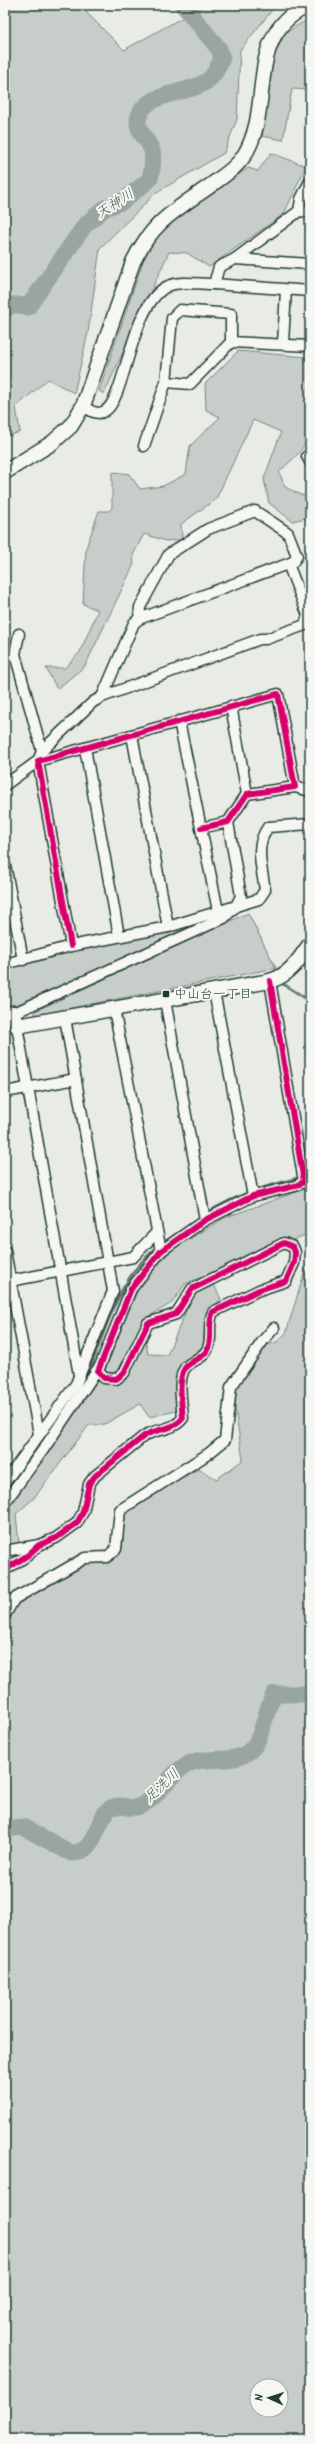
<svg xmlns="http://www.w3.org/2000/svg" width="315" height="2444" font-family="Kalam,'Klee One',sans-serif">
	<rect width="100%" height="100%" fill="#e9ebe7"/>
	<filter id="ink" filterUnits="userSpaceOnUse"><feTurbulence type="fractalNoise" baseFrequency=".025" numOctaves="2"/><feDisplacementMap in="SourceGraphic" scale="8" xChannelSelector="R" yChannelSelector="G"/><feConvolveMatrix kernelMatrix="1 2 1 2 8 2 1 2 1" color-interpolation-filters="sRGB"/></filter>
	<g filter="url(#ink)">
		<g fill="#c7cec9" stroke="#73867e" fill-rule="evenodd">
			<path d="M5,5h74l45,45 81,-45h71l-36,45 -3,69 -13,34 -67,39 -57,56 -12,85 -14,60 -26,-14 -32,28 4,25 -15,5z"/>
			<path d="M310,18v72l-18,-1 -9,51 -21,-4 10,-75 13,-28z"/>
			<path d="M271,153l35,13 -22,48 -75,53 -22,-14 -18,-1 -65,142 -5,-3 44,-130 12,-23 14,-14 79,-56 10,3z"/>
			<path d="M238,351l68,6 4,7v72l-11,17 -20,19 6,15 16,8 9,1v21l-18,4 -23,-18 -5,-24 17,-47 -28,-12 -37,79 -35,25 1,16 -16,1 -22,-7 -11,21 1,9 -49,102 -28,23 -11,-21h19l15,-16 18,-42 -15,-6 3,-56 13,-37h10l3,-3v-34l2,-2 15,2 11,15 23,-3 23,-12 4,-28 30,-29 -14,-7 -1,-26z"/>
			<path d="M248,913l28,55 -241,47v-4z"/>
			<path d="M198,922l-6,6 -173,76 -14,3v-42z"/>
			<path d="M310,1187v46l-125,51 -13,19 -31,18 7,33 19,1 26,-60 21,-10 7,14 -15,15 -3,32 -21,18 -5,12 -1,35 -27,6 -9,-13 -37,21h-14l-55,73 -18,16 3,30 -14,2v-38l8,-5 95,-145 31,-71 32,-37 53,-32z"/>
			<path d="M310,1254v1185h-305v-813l9,-21 73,-42 32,-7 3,-7 3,-36 45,-29 28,-15 19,10 26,-19 -8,-51 1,-22 28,-41 13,-4 9,-9zM257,2386h24v24h-24z"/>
		</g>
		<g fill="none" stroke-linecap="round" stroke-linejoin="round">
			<g stroke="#687c75" stroke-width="3">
				<path d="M280,982l30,19"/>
				<path d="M52,1013l201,-36"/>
				<path d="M5,1023l8,-1"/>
				<path d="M207,1213c31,-20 67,-29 103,-38"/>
				<path d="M162,1244l38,-26"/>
				<path d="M87,1377c17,-44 31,-100 71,-130"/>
			</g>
			<g stroke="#99a6a0" stroke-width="17">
				<path d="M5,310c7,-8 13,-5 23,-3l57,-82 20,-17 18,-7 27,-22c2,-9 4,-19 2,-28 -2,-10 -15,-18 -14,-30 3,-30 51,-26 69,-40 8,-6 12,-15 15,-23l-3,-9 -36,-44"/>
				<path d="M5,1829l18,-2 48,26c25,1 25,-32 37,-43 10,-9 22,1 32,-4 19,-8 27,-30 45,-40 21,-14 53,3 70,-21 8,-12 11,-36 19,-51h36"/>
			</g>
			<g stroke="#1f3d34" stroke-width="13">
				<g id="street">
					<path d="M299,211l11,1"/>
					<path d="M235,259l75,5"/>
					<path d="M214,284l96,7"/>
					<path d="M283,343l3,-53"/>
					<path d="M166,382l24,2 41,-42"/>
					<path d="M83,406c6,4 14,10 22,5 21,-13 25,-104 61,-124 13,-7 33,-3 48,-3l5,-17 16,-8 64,-48 2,-12 9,-18"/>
					<path d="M144,446l22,-64 6,-64 8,-8 51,4v28l79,4"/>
					<path d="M307,456l3,6"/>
					<path d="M19,634l-4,20 27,97"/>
					<path d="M102,697l158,-58h6l39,-14 3,-10 -20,-51"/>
					<path d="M231,706l16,88"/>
					<path d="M179,721l39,190"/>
					<path d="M132,735l36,192"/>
					<path d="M85,748l34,188"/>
					<path d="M5,785l33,-24 4,-10 8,-8 43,-41 9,-5 32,-74 5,-4 154,-57 4,-6 -9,-23 -33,-22 -47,18 -39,25 -29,53 -1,12"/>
					<path d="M295,787l15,4"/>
					<path d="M5,865l18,95"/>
					<path d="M71,946l-33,-185 240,-67 17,93 -48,7 -19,28 -27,6"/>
					<path d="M5,964l66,-18 97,-19 68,-21 5,-10 -13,-74"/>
					<path d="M214,991l39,205"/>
					<path d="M165,1000l40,220"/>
					<path d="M114,1009l47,242"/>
					<path d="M14,1013l210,-95 12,-12 23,-7 6,-9c-3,-22 -11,-44 3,-63l42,-3"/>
					<path d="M17,1026l62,349"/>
					<path d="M5,1092l71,-13"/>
					<path d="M5,1251l34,183"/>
					<path d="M5,1282l128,-25 24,-25"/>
					<path d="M5,1482l71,-98 37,-93 -48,-273"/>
					<path d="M5,1502l38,-52 56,-83"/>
					<path d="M5,1551l34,-6"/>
					<path d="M5,1570l23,-15 11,-10 17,-7 21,-15 6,-11 6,-28 6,-8 49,-40c13,-8 29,-5 39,-18 -1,-13 -6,-38 2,-50 6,-8 19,-9 23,-20 5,-12 -1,-24 5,-36l46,-22 27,-9 8,-18 1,-11 -2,-5 -9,-4 -92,46 -16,25 -28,9 -24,50 -8,6 -12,-1 -6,-7 33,-82 30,-38 44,-31 48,-24 42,-10 9,-4 -34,-201"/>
					<path d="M5,1615l9,-16 71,-41 22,-1 9,-8 4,-39 88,-56 17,-14 6,-53 31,-45 12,-14"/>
				</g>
			</g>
			<g stroke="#1f3d34" stroke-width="17">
				<g id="secondary">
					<path d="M5,472l47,-29 19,-17 12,-20 50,-144c20,-42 45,-53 81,-79 12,-9 24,-17 31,-29 30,-50 -2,-121 65,-149"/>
					<path d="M5,1014l9,-1 3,13 253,-45c20,-6 29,-21 40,-37"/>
				</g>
			</g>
			<use href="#street" stroke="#f6f6f2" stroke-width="10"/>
			<use href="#secondary" stroke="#f6f6f2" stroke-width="14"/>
			<g stroke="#f6f6f2" stroke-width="8">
				<g id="cycleway">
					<path d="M71,946l-33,-185 240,-67 17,93 -48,7 -19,28 -27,6"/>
					<path d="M5,1570l23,-15 11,-10 17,-7 21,-15 6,-11 6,-28 6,-8 49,-40c13,-8 29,-5 39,-18 -1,-13 -6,-38 2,-50 6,-8 19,-9 23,-20 5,-12 -1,-24 5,-36l46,-22 27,-9 8,-18 1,-11 -2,-5 -9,-4 -92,46 -16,25 -28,9 -24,50 -8,6 -12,-1 -6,-7 33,-82 30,-38 44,-31 48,-24 42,-10 9,-4 -34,-201"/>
				</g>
			</g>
			<use href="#cycleway" stroke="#d6006c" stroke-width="6"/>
		</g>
	</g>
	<rect fill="#1f3d34" stroke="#f6f6f2" stroke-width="1.5" x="162" y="990" width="8" height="8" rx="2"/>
	<g text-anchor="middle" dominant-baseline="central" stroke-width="4" stroke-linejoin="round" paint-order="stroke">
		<g font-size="13" fill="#1f3d34" stroke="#f6f6f2" text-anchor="start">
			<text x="174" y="994">中山台一丁目</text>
		</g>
		<g font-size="14" font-style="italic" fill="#445c54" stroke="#f6f6f2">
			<text transform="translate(115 204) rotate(-33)">天神川</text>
			<text transform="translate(162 1786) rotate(-43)">足洗川</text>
		</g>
	</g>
	<rect width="315" height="2444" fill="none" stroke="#f6f6f2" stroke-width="20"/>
	<rect x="10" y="10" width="295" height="2424" fill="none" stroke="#1f3d34" stroke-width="1.5" filter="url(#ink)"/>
	<g transform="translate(269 2398) rotate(273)"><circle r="19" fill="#f6f6f2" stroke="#a0aca6"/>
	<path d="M0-3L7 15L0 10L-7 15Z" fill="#1f3d34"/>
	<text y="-6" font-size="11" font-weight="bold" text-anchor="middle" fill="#1f3d34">N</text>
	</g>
</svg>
